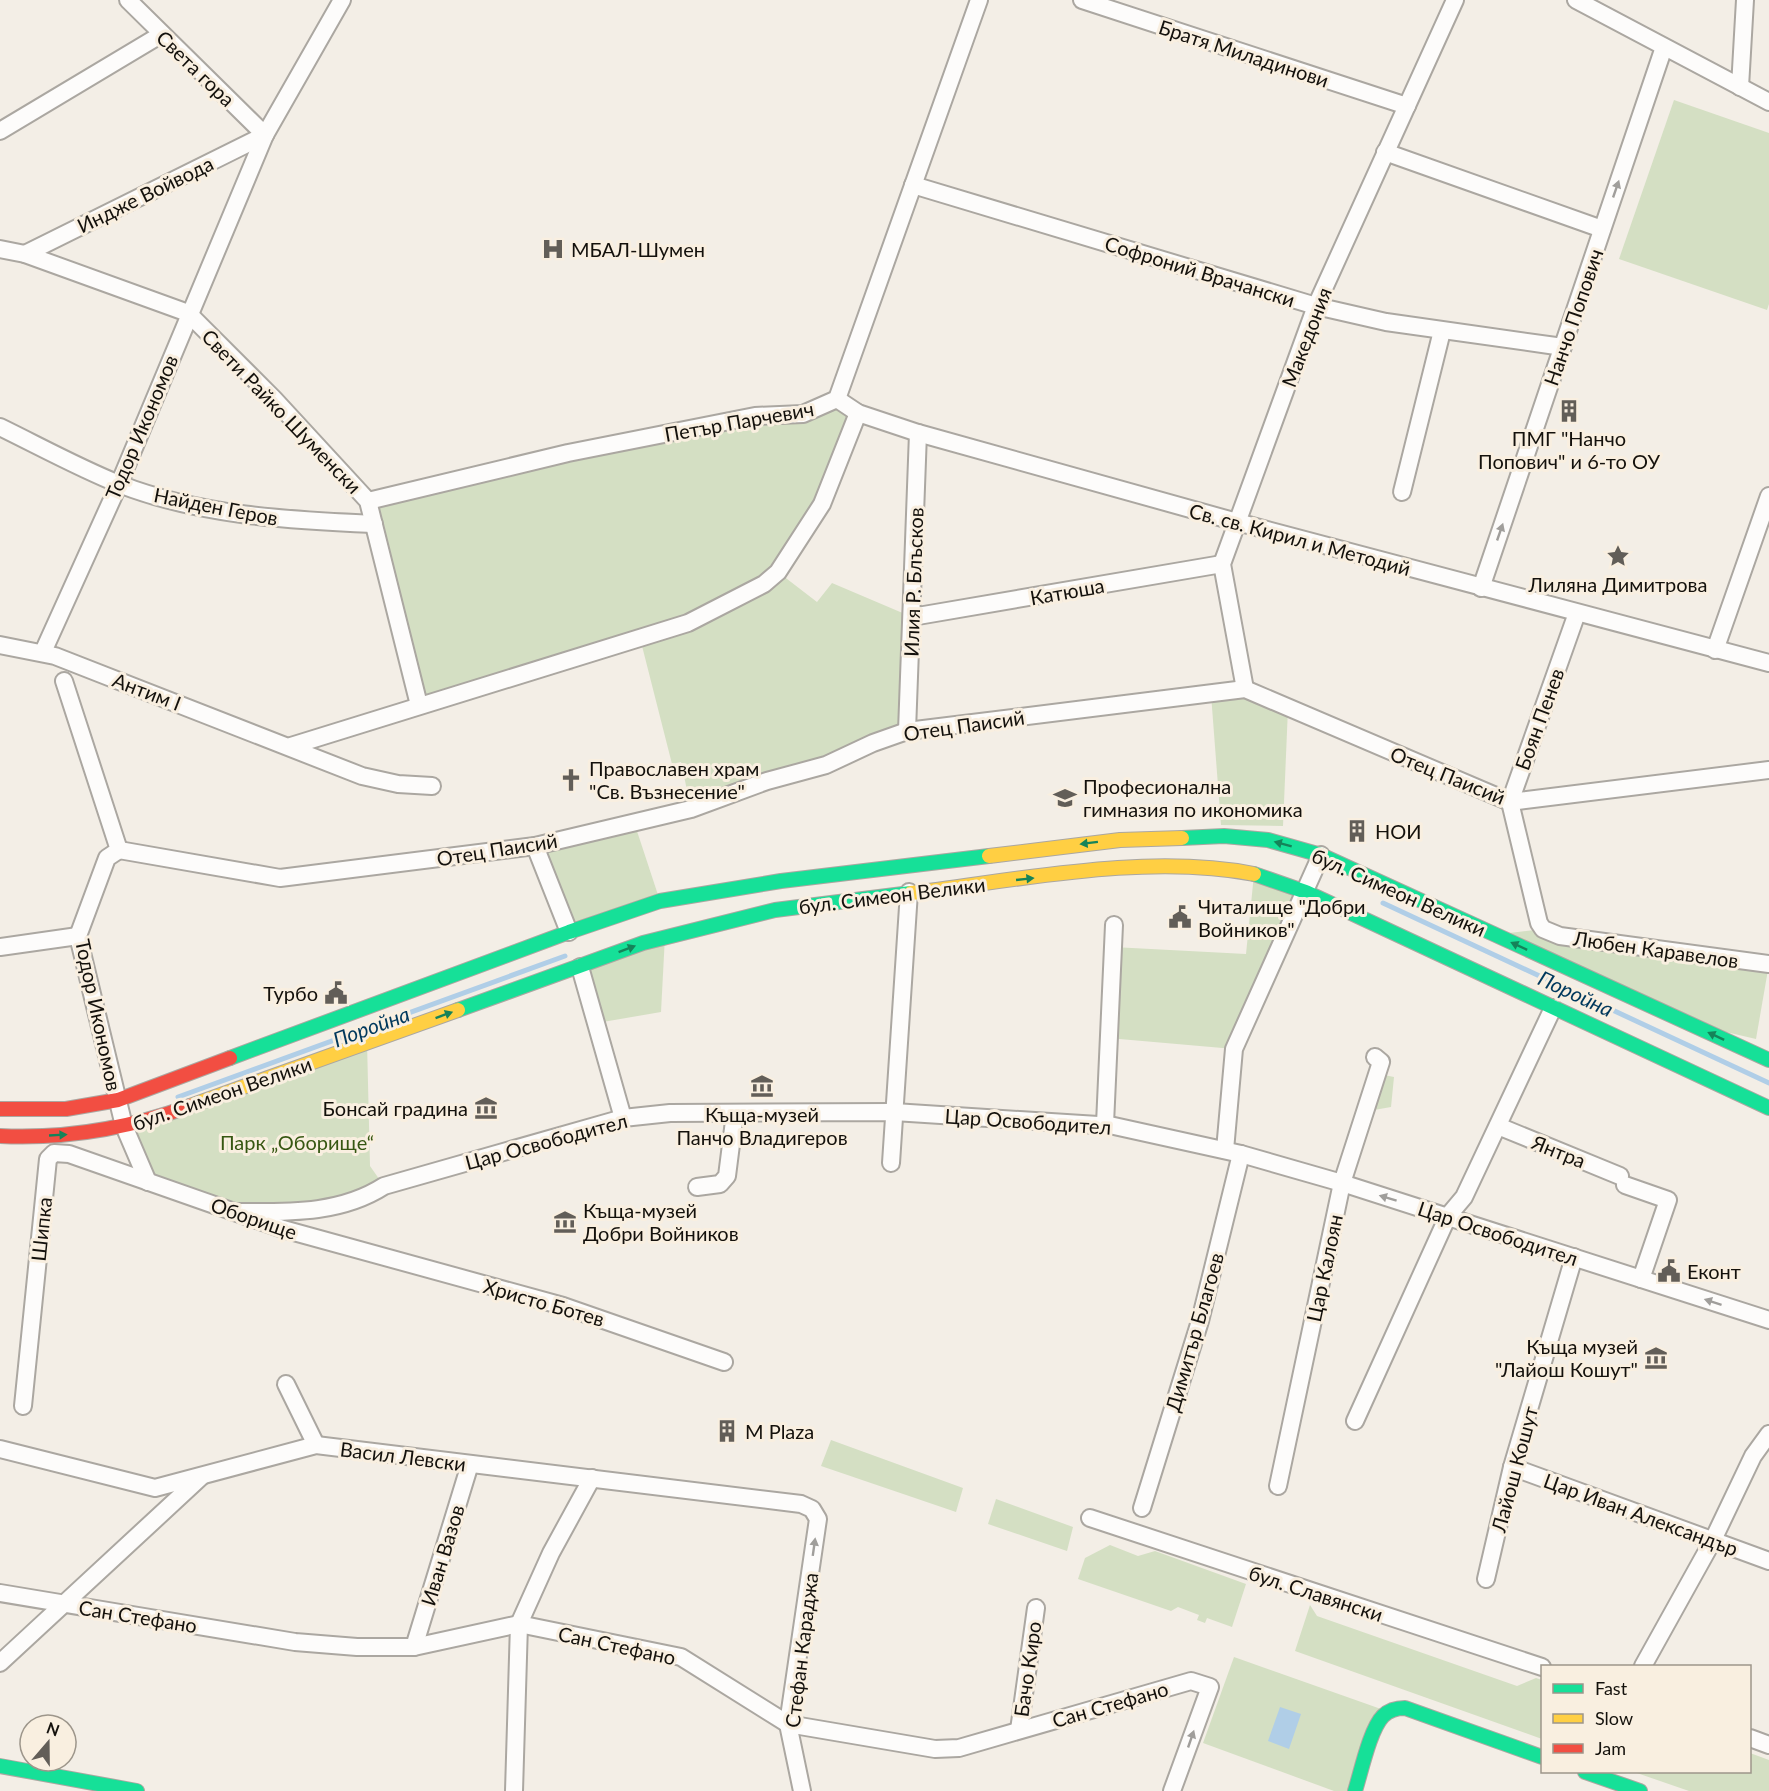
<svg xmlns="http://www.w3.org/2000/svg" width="1769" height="1791" font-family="Lato,sans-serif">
	<rect width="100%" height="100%" fill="#f3eee6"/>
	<g fill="#d4dfc3">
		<path d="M1674,100l95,33v171l-2,6 -148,-51z"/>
		<path d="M837,399l21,14 -22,61 -58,98 39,30 15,-19 80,34 -5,114 -216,78 -10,-47 -9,2 -32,-126 -221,67 -51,-204z"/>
		<path d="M1245,689l43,19 -5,118 -62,-1 -10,-131z"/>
		<path d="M634,822l26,79 -91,31 -34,-86z"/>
		<path d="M1254,874l52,18 -72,157 -126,-11 5,-91 133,7z"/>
		<path d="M1543,929l226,35 -13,75 -30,-7 -217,-99z"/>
		<path d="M665,936l-4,76 -64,11 -17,-56z"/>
		<path d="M367,1042l3,124 14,20 -31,14 -119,12 -86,-30 -24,-56z"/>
		<path d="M1384,1075l10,2 -3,30 -17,3z"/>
		<path d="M831,1440l132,48 -7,24 -135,-46z"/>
		<path d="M996,1499l77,28 -6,24 -79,-27z"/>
		<path d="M1110,1545l28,11 17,-5 91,33 -14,43 -25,-9 -2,5 -8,-3 2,-5 -21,-8 -7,4 -93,-32 7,-21z"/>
		<path d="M1310,1605l7,11 200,70 19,-8 6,2v59l-247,-88z"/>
		<path d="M1234,1657l147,52 -26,82h-21l-131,-48z"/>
		<path d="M1750,1753l19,7v31h-80l-55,-19h116z"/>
	</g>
	<path fill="#b0cee7" d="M1280,1707l21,7 -12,35 -21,-8z"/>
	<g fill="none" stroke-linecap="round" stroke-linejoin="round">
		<g stroke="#b0cee7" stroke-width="5">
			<path d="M1383,903l386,180"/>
			<path d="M178,1097l387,-141"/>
		</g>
		<g stroke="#aba7a1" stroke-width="20">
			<g id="street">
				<path d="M128,0l137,135"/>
				<path d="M1082,0l325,106"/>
				<path d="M1576,0l193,102"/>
				<path d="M1740,87l5,-87"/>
				<path d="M0,131l162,-97"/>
				<path d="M1385,152l217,77"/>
				<path d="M913,185l403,121 70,16 177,25"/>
				<path d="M0,249l25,5 163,59 86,86 94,102 51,204"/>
				<path d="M25,254l240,-119"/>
				<path d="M837,399l21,14 60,20 319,89 532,141"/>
				<path d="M0,427c39,19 79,41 119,57 82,32 169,36 255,40"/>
				<path d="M1402,492l40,-161"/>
				<path d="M368,501l200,-48 187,-37 48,-2 34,-15 142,-399"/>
				<path d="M1481,588l183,-541"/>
				<path d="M1577,613l-67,189 29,121 4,6 17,7 209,28"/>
				<path d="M912,617l310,-53"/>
				<path d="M0,645l55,11 307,120 36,8 34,2"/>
				<path d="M1715,650l54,-154"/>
				<path d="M43,652l76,-168 146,-349 77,-135"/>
				<path d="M64,681l55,169 -12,8 -29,78 46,190 24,56"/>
				<path d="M1245,689l-23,-125 94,-258 139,-306"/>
				<path d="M907,731l11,-298"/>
				<path d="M291,746l397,-123 76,-39 14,-12 44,-68 36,-91"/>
				<path d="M535,846l34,86"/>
				<path d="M119,850l161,28 255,-32 156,-37 76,-28 59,-16 47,-22 34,-12 338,-42 265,113 259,-32"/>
				<path d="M0,947l78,-11"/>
				<path d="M580,967l43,151"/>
				<path d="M1105,1124l9,-199"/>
				<path d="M1498,1126l122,50"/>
				<path d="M1225,1150l9,-101 87,-194"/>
				<path d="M891,1163l18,-271"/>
				<path d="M1625,1185l43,15 -27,79"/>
				<path d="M697,1187l23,-3 7,-8 8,-63"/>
				<path d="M234,1212c51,0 105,3 150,-26l239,-68 47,-5 224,-1 204,13 7,-1 136,30 101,29 427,137"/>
				<path d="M286,1384l30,61"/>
				<path d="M23,1406l25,-247 6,-6 15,1 214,75 280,77 161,56"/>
				<path d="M1355,1421l93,-205 16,-19 89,-189"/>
				<path d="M0,1449l155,39 161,-43 485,59 11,5 6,10 -30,205 14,67"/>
				<path d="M1512,1467l257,94"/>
				<path d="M1278,1486l64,-303 39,-121 -6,-5"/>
				<path d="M1142,1508l58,-187 41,-167"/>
				<path d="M1090,1518l452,149"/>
				<path d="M1486,1579l26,-112 62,-210"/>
				<path d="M0,1593l295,49 62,5h57l105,-23 162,33 107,67 147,25 24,-1 232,-67 19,6 -38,104"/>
				<path d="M414,1647l56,-183"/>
				<path d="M0,1663l201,-186"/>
				<path d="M1643,1666l69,-124 41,-86 16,-22"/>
				<path d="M1019,1730l17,-122"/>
				<path d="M1750,1738l19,7"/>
				<path d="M514,1791l5,-167 32,-71 41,-75"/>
			</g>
		</g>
		<g stroke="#aba7a1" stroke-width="16">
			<g id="fast">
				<path d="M1182,838l42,-2 44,4 53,15 448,205"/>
				<path d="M1254,874l52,18 463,216"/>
				<path d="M458,1010l185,-67 132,-33 136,-17"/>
				<path d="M230,1058l339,-126 91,-31 121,-20 208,-25"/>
				<path d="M0,1766l137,25"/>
				<path d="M1585,1772l55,19"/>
				<path d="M1355,1791c6,-19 15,-62 28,-75 6,-6 14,-8 22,-8l137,49"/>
			</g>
		</g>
		<g stroke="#aba7a1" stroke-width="16">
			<g id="slow">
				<path d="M989,856l131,-16 62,-2"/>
				<path d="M911,893c108,-13 236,-40 343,-19"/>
				<path d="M190,1106l268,-96"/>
			</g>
		</g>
		<g stroke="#aba7a1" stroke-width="16">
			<g id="jam">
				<path d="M0,1109h66l52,-9 112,-42"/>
				<path d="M0,1136c64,3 130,-8 190,-30"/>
			</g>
		</g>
		<use href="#street" stroke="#fdfcfb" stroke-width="16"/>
		<use href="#fast" stroke="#16e098" stroke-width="14"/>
		<use href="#slow" stroke="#ffcf43" stroke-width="14"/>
		<use href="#jam" stroke="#f24e42" stroke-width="14"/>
	</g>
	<defs><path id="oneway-solid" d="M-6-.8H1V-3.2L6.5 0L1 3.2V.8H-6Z" transform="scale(1.5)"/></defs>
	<g fill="#a09e9b">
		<use href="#oneway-solid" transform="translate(1616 189) rotate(-71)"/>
		<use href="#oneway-solid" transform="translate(1500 532) rotate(-71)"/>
		<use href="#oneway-solid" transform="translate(1388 1198) rotate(-163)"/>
		<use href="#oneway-solid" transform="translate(1713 1302) rotate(-162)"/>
		<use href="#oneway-solid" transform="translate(814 1547) rotate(-82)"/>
		<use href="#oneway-solid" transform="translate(1191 1739) rotate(-71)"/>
	</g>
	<g fill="#158359">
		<use href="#oneway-solid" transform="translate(1089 843) rotate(173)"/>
		<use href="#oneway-solid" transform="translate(1283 844) rotate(-165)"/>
		<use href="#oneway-solid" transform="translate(1025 879) rotate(-6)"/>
		<use href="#oneway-solid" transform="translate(1519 946) rotate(-155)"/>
		<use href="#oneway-solid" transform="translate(627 949) rotate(-21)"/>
		<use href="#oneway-solid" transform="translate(444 1015) rotate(-20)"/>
		<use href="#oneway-solid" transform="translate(1716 1036) rotate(-155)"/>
		<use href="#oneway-solid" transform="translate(58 1135) rotate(-3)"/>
	</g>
	<defs>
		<g id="hospital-bare" transform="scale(1.8)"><path d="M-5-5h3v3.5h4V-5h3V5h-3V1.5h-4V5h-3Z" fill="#625e58" stroke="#f9efe0" stroke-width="2.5" paint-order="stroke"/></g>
		<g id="building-bare" transform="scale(1.8)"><path d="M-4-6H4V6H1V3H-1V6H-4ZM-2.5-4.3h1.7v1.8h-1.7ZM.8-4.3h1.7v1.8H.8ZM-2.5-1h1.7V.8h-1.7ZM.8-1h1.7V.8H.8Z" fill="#625e58" stroke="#f9efe0" stroke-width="2.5" paint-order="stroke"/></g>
		<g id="sight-bare" transform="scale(1.8)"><path d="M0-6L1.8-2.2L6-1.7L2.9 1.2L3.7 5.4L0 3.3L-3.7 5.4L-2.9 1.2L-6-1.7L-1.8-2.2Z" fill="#625e58" stroke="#f9efe0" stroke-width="2.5" paint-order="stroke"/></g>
		<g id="church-bare" transform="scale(1.8)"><path d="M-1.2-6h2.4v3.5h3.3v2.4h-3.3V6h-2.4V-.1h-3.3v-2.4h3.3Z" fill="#625e58" stroke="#f9efe0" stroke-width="2.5" paint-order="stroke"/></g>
		<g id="school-bare" transform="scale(1.8)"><path d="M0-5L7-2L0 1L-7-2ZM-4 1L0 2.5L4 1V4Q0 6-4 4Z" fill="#625e58" stroke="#f9efe0" stroke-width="2.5" paint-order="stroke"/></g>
		<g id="civic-bare" transform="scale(1.8)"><path d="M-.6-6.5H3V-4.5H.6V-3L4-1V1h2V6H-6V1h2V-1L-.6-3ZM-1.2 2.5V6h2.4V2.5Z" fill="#625e58" stroke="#f9efe0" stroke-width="2.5" paint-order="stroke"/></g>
		<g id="museum-bare" transform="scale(1.8)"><path d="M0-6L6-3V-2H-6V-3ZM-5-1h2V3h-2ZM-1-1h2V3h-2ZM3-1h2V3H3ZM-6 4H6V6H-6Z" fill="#625e58" stroke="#f9efe0" stroke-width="2.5" paint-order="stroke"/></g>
	</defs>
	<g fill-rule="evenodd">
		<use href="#hospital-bare" x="553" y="249"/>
		<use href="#building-bare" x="1569" y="411"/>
		<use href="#sight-bare" x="1618" y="556"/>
		<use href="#church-bare" x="571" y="780"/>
		<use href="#school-bare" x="1065" y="798"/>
		<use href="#building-bare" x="1357" y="831"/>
		<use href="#civic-bare" x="1180" y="917"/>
		<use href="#civic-bare" x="336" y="993"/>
		<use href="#museum-bare" x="762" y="1086"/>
		<use href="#museum-bare" x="486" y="1108"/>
		<use href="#museum-bare" x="565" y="1222"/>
		<use href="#civic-bare" x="1669" y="1271"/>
		<use href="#museum-bare" x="1656" y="1358"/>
		<use href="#building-bare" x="727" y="1431"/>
	</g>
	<g text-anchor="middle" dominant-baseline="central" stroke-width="6" stroke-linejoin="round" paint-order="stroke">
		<g font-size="20" fill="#14110c" stroke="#f9efe0">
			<text transform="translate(1244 53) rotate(18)">Братя Миладинови</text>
			<text transform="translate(196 68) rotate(44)">Света гора</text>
			<text transform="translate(145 194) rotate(-26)">Индже Войвода</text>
			<text transform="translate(1200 271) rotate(17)">Софроний Врачански</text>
			<text transform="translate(1573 317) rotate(-71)">Нанчо Попович</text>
			<text transform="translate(1306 337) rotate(-69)">Македония</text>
			<text transform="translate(282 411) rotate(46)">Свети Райко Шуменски</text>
			<text transform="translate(739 421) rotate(-10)">Петър Парчевич</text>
			<text transform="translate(141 427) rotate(-67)">Тодор Икономов</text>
			<text transform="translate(216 506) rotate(11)">Найден Геров</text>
			<text transform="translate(1300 539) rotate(15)">Св. св. Кирил и Методий</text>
			<text transform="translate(913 582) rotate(-88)">Илия Р. Блъсков</text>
			<text transform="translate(1067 591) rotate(-10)">Катюша</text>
			<text transform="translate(147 691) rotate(21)">Антим I</text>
			<text transform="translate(1539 719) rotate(-70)">Боян Пенев</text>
			<text transform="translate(964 725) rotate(-8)">Отец Паисий</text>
			<text transform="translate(1448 775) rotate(22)">Отец Паисий</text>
			<text transform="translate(497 849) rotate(-9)">Отец Паисий</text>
			<text transform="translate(1399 892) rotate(24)">бул. Симеон Велики</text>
			<text transform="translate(892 895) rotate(-7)">бул. Симеон Велики</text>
			<text transform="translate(1656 949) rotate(8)">Любен Каравелов</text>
			<text transform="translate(99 1015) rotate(78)">Тодор Икономов</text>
			<text transform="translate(222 1093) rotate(-19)">бул. Симеон Велики</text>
			<text transform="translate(1028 1121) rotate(4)">Цар Освободител</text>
			<text transform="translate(546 1141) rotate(-15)">Цар Освободител</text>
			<text transform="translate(1559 1151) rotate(22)">Янтра</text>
			<text transform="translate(254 1218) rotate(19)">Оборище</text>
			<text transform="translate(41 1229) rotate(-84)">Шипка</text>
			<text transform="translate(1498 1233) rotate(18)">Цар Освободител</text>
			<text transform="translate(1324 1268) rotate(-78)">Цар Калоян</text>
			<text transform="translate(544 1302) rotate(16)">Христо Ботев</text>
			<text transform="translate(1194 1332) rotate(-74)">Димитър Благоев</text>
			<text transform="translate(403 1456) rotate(7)">Васил Левски</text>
			<text transform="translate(1514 1469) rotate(-75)">Лайош Кошут</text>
			<text transform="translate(1641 1514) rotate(20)">Цар Иван Александър</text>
			<text transform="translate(442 1555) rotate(-73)">Иван Вазов</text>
			<text transform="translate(1316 1593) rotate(18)">бул. Славянски</text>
			<text transform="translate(138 1616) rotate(9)">Сан Стефано</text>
			<text transform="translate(617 1645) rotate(12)">Сан Стефано</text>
			<text transform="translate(801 1650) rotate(-83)">Стефан Караджа</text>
			<text transform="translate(1027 1669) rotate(-82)">Бачо Киро</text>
			<text transform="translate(1110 1704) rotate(-16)">Сан Стефано</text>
		</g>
		<g font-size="20" fill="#14110c" stroke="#f9efe0" text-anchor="start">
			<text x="571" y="249">МБАЛ-Шумен</text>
			<text x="1569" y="438" text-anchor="middle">ПМГ "Нанчо<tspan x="1569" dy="23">Попович" и 6-то ОУ</tspan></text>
			<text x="1618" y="584" text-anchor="middle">Лиляна Димитрова</text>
			<text x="589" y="768">Православен храм<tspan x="589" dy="23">"Св. Възнесение"</tspan></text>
			<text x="1083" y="786">Професионална<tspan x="1083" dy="23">гимназия по икономика</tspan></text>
			<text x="1375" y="831">НОИ</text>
			<text x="1198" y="906">Читалище "Добри<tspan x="1198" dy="23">Войников"</tspan></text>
			<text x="318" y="993" text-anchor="end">Турбо</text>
			<text x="468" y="1108" text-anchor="end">Бонсай градина</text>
			<text x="762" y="1114" text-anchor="middle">Къща-музей<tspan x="762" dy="23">Панчо Владигеров</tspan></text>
			<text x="583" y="1210">Къща-музей<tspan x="583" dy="23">Добри Войников</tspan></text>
			<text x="1687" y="1271">Еконт</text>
			<text x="1638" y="1346" text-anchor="end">Къща музей<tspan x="1638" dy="23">"Лайош Кошут"</tspan></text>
			<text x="745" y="1431">M Plaza</text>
		</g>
		<g font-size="20" fill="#365712" stroke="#f9efe0">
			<text x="297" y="1142">Парк „Оборище“</text>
		</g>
		<g font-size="21" font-style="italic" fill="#00385c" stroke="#f9efe0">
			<text transform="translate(1576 993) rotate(25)">Поройна</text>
			<text transform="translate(371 1026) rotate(-20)">Поройна</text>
		</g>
	</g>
	<rect x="1541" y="1665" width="210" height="108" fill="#f9efe0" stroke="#9d968b" stroke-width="1.5"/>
	<rect x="1553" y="1684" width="30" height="9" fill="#16e098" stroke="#9d968b" stroke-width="1.5"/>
	<text x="1595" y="1695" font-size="18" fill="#14110c">Fast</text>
	<rect x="1553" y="1714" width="30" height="9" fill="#ffcf43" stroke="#9d968b" stroke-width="1.5"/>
	<text x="1595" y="1725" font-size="18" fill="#14110c">Slow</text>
	<rect x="1553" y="1744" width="30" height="9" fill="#f24e42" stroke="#9d968b" stroke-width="1.5"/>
	<text x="1595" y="1755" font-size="18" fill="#14110c">Jam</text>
	<g transform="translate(48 1743) rotate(20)"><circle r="28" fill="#f9efe0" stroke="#9d968b" stroke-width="1.5"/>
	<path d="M0-4.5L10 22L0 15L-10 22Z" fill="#625e58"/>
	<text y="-9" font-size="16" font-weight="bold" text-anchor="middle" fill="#14110c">N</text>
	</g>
</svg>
